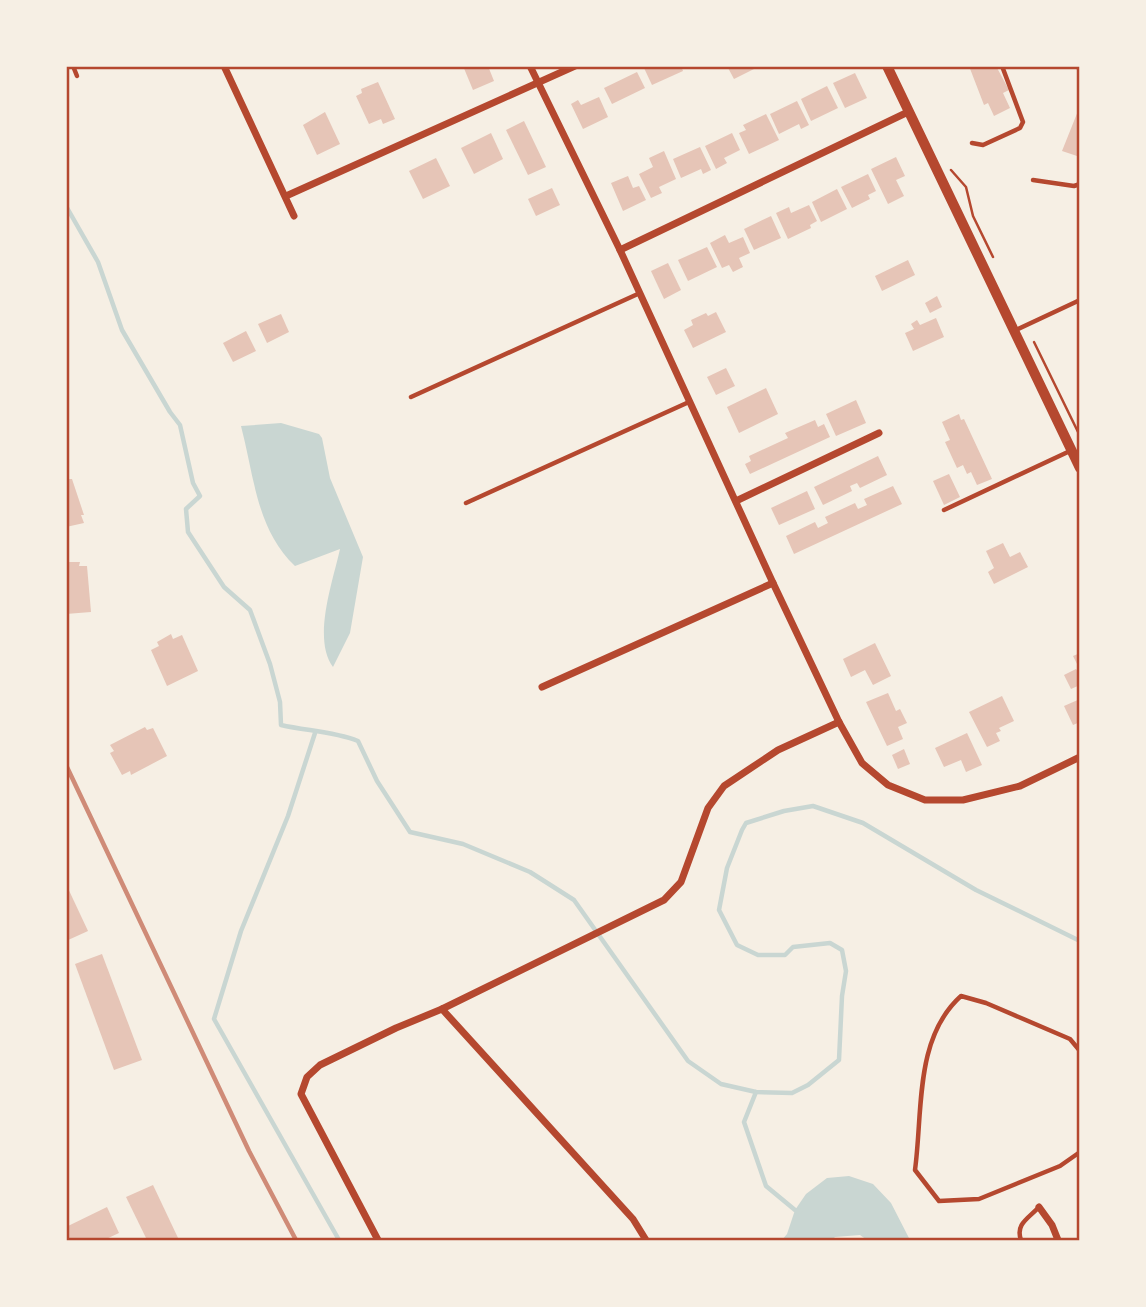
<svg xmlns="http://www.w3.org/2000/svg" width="1146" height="1307" font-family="'PT Sans Narrow',sans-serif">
	<rect width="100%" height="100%" fill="#f6efe4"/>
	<g fill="#c9d6d2">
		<path d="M281,423l38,11 3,4 8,40 33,79 -13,76 -17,34c-21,-28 0,-86 7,-118l-45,17c-39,-37 -41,-91 -54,-140z"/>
		<path d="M849,1176l24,8 18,19 19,37h-43l-7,-5 -25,2 -3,3h-50l5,-6 8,-24 11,-16 21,-16z"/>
	</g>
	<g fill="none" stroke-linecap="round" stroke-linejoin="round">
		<g stroke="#c9d6d2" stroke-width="4.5">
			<path d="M66,206l32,56 24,68 48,82 10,13 13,58 7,13 -14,13 2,23 36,55 26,23 20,54 10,38 1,23c26,6 52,6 77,16l19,40 33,51 53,12 67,28 44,28 114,161 33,23 35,8 36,1 16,-8 31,-25 3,-64 4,-25 -4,-21 -12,-7 -37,4 -8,8h-27l-21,-10 -18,-35 8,-42 15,-38 4,-7 38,-12 29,-5 50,17 113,67 104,51"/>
			<path d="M315,733l-27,83 -47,115 -27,88 125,221"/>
			<path d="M756,1092l-12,30 22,64 29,24 5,1"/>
		</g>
	</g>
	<g fill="#e6c5b7">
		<path d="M463,66h25l6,15 -21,9z"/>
		<path d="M648,66h33l2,5 -31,14 -8,-17z"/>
		<path d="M727,66h33l-26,13z"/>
		<path d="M969,66h27l13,24 -6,3 7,15 -16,8 -6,-13 -4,2z"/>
		<path d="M637,72l8,16 -33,16 -8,-16z"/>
		<path d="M855,73l12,25 -22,10 -12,-25z"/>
		<path d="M378,82l17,37 -12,5 -2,-5 -12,5 -13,-28 6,-3 -1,-4z"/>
		<path d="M827,86l11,22 -27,13 -10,-22z"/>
		<path d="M599,97l9,20 -25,12 -12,-25 7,-4 3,5z"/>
		<path d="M797,101l12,24 -8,4 -2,-5 -20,10 -9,-20z"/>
		<path d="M1080,106v51l-18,-6z"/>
		<path d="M325,112l15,32 -23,11 -14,-30z"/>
		<path d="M766,114l13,26 -30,14 -10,-21 7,-3 -3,-5z"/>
		<path d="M524,121l22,46 -18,8 -22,-45z"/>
		<path d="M491,133l12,26 -29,15 -13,-26z"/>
		<path d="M732,133l8,17 -16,8 3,5 -11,6 -11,-23z"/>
		<path d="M700,147l11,23 -8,4 -2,-5 -20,9 -8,-19z"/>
		<path d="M664,151l12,28 -17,8 3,6 -11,5 -12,-24 14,-7 -4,-9z"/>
		<path d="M896,157l9,19 -9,4 8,16 -16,8 -17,-35z"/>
		<path d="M436,158l14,28 -27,13 -14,-28z"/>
		<path d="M868,174l8,17 -8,4 2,4 -18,9 -11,-21z"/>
		<path d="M628,176l5,12 6,-2 7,14 -23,11 -12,-28z"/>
		<path d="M552,188l8,17 -24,11 -8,-17z"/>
		<path d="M837,189l10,20 -26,13 -9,-20z"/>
		<path d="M809,205l8,16 -7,4 1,3 -23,11 -12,-26 13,-6 2,6z"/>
		<path d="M771,216l10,22 -27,12 -10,-21z"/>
		<path d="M725,235l4,8 14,-6 7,16 -11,5 4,9 -10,5 -4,-7 -7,3 -12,-25z"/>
		<path d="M707,247l10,20 -29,14 -10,-21z"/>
		<path d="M908,260l7,15 -33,16 -7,-15z"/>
		<path d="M668,263l13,27 -17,9 -13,-28z"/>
		<path d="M937,296l5,11 -12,6 -5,-10z"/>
		<path d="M716,312l10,20 -33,16 -9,-18 9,-5 -2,-5 15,-7 2,3z"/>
		<path d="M281,314l8,18 -22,11 -9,-19z"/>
		<path d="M936,318l8,19 -31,14 -8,-18 9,-4 -3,-5 6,-4 3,5z"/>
		<path d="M246,331l10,20 -23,11 -10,-19z"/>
		<path d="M726,368l9,18 -19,9 -9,-18z"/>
		<path d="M766,388l12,26 -39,19 -12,-26z"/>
		<path d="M856,400l10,23 -30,13 -10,-22z"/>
		<path d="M959,414l2,6 3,-1 28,60 -15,6 -6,-13 -4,2 -4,-9 -6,3 -12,-26 5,-2 -8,-18z"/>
		<path d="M815,420l3,7 6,-3 6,13 -80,37 -5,-10 6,-3 -2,-5 39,-18 -3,-5z"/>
		<path d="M878,456l9,19 -27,13 -3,-5 -7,3 2,5 -29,14 -9,-18z"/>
		<path d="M949,474l11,23 -16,8 -11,-24z"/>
		<path d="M66,479h6l12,36h-3l3,8 -18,4z"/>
		<path d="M893,486l9,18 -108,50 -8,-18 29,-14 3,6 10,-5 -3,-6 30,-14 3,6 9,-4 -3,-6z"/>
		<path d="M807,491l8,18 -36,16 -8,-17z"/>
		<path d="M1003,543l7,14 10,-5 8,15 -34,17 -6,-12 6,-4 -8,-17z"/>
		<path d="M66,562h14l-1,4h8l4,46 -25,2z"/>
		<path d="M171,634l2,5 9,-4 16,36 -31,15 -16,-36 8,-4 -2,-4z"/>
		<path d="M875,643l16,33 -18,9 -8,-15 -14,7 -8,-18z"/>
		<path d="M1080,653v17l-7,-14z"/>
		<path d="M1076,669l4,6v10l-9,4 -7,-14z"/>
		<path d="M888,693l8,18 4,-2 7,14 -9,4 5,12 -16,7 -21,-44z"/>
		<path d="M1002,696l12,25 -15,7 2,3 -5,2 4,8 -13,6 -18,-35z"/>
		<path d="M1080,699v23l-7,3 -9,-19z"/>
		<path d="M145,727l2,3 6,-2 14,28 -36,19 -1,-4 -8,4 -12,-22 4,-2 -4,-6z"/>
		<path d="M967,733l15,32 -16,7 -5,-12 -17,7 -9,-19z"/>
		<path d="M904,749l6,15 -12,5 -6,-14z"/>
		<path d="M66,884l22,47 -22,10z"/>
		<path d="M102,954l40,106 -28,10 -39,-106z"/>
		<path d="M153,1185l26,55h-32l-21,-43z"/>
		<path d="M107,1207l12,26 -15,7h-35l-3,-13z"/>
	</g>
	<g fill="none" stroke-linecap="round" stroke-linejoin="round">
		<g stroke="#b5482f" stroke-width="2.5">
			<path d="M1072,66l8,3"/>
			<path d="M951,170l15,17 7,29 20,41"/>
			<path d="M1034,342l46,94"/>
		</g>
		<g stroke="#b5482f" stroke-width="4.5">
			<path d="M73,66l4,10"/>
			<path d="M972,143l11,2 37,-17 3,-6 -21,-56"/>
			<path d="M1033,180l41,6 6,-2"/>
			<path d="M1016,330l64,-30"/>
			<path d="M411,397l229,-104"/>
			<path d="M466,503l223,-101"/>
			<path d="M944,510l126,-59"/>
			<path d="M1080,1051l-10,-12 -84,-36 -25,-7c-47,42 -38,116 -46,174l24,31 40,-2 81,-33 20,-14"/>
			<path d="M1021,1240c-6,-16 8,-22 18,-33"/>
		</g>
		<g stroke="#b5482f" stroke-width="7">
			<path d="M224,66l70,150"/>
			<path d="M530,66l90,184 153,333 66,139 23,41 26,22 37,15h38l57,-14 60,-29"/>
			<path d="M286,196l289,-130"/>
			<path d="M620,250l288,-138"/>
			<path d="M736,501l143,-68"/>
			<path d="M542,687l231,-104"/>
			<path d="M442,1009l191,210 13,21"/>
			<path d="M1039,1207l13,18 6,15"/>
			<path d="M378,1240l-77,-146 6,-17 13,-12 76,-37 46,-19 222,-109 17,-18 27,-74 16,-22 54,-36 61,-28"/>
		</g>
		<path stroke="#b5482f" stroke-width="10" d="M887,66l193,402"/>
		<path stroke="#cf8b77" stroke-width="4.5" d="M66,765l183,386 47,89"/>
	</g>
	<rect width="1146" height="1307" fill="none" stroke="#f6efe4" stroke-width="136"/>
	<rect x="68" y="68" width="1010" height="1171" fill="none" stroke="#b5482f" stroke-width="2.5"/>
</svg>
